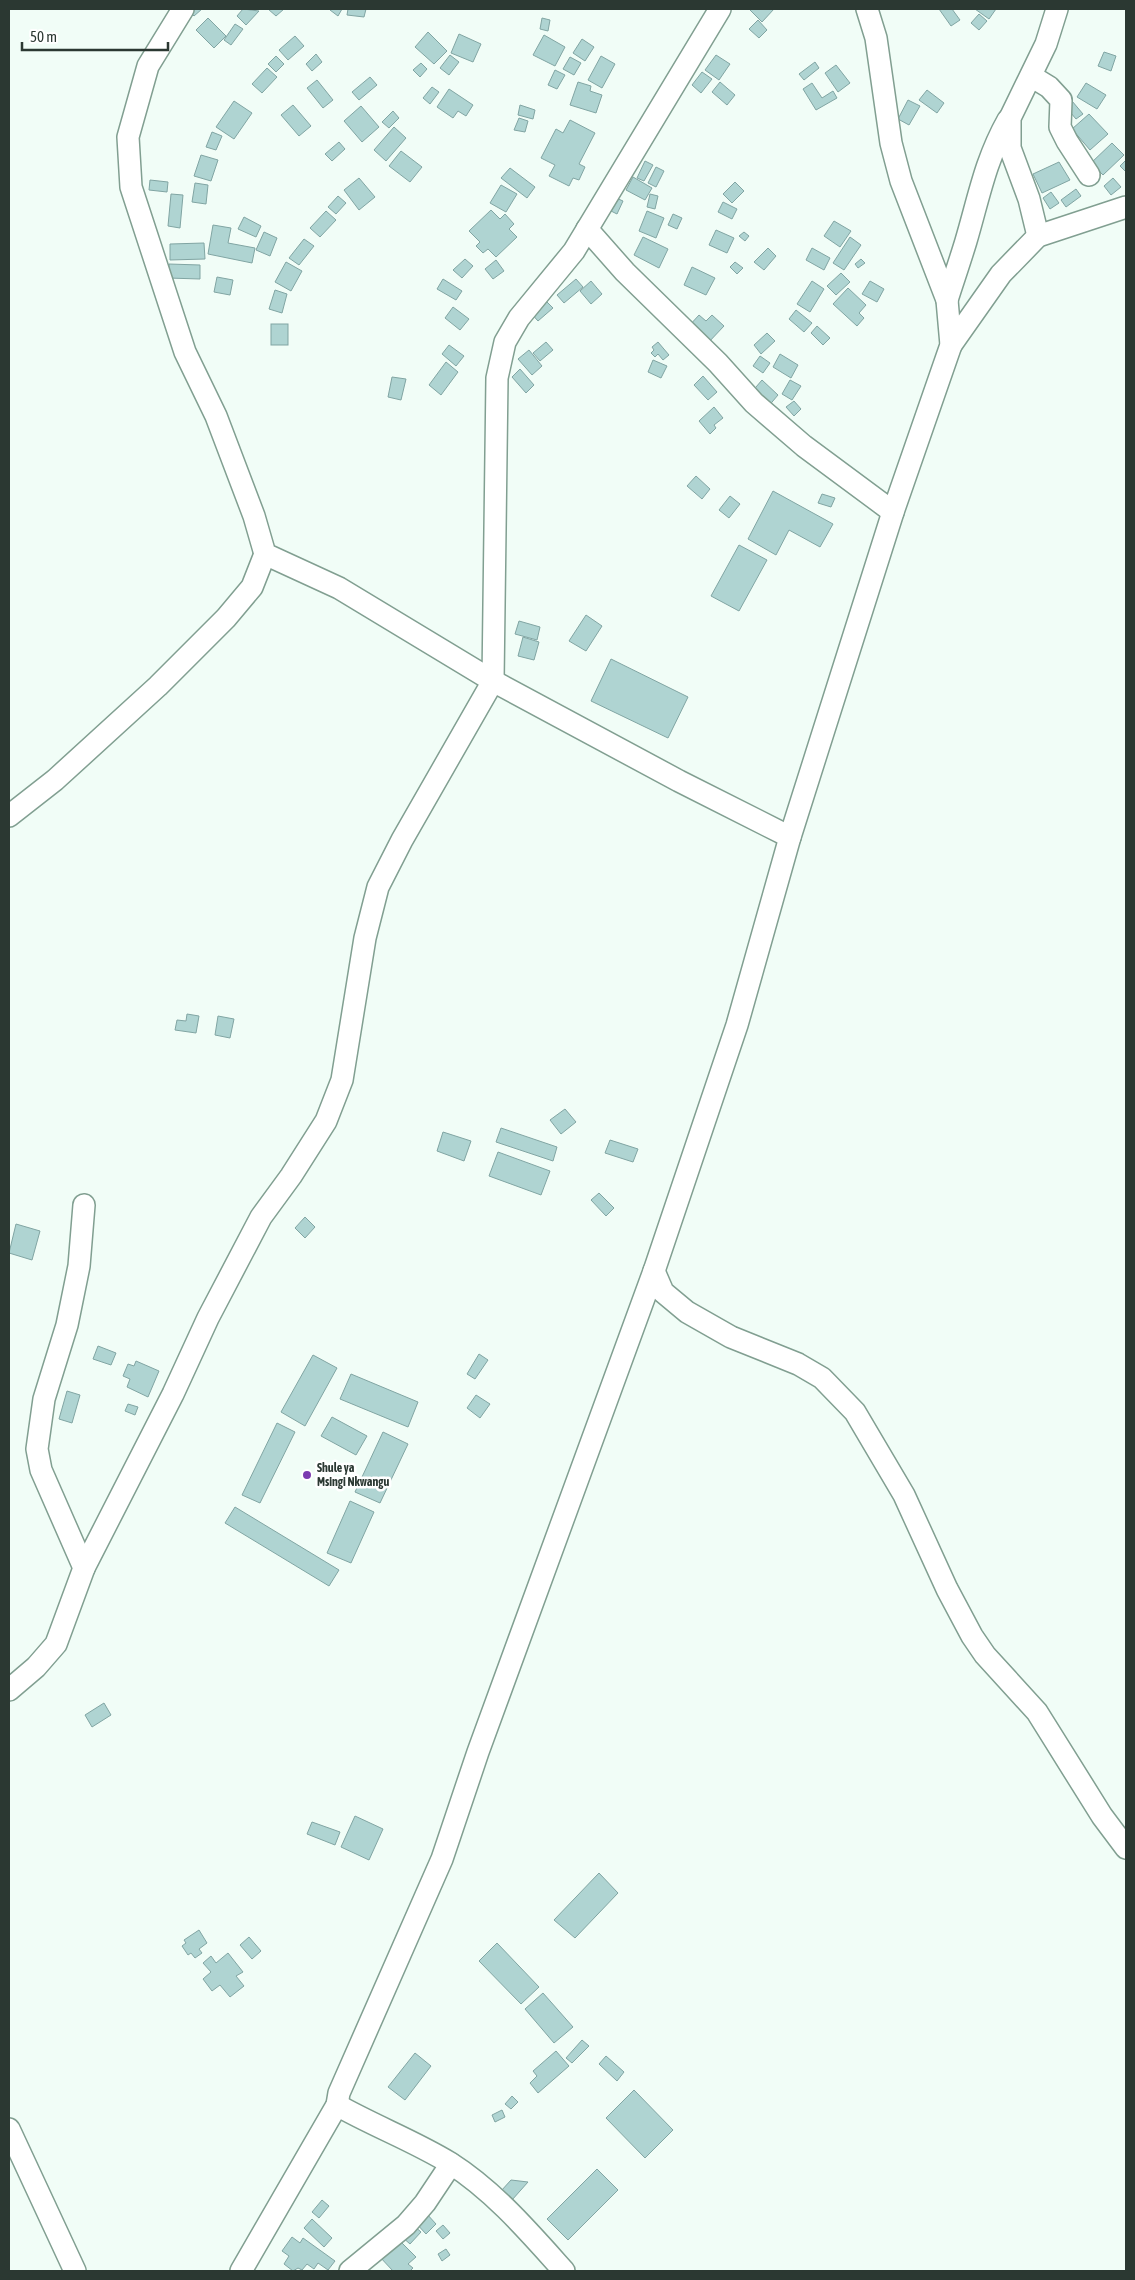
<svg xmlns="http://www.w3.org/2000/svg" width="1135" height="2280" font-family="'Asap Condensed',sans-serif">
	<rect width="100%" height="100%" fill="#f1fdf7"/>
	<g fill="#afd4d2" stroke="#81a5a3">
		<path d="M187,9h15l-8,7z"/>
		<path d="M243,9l16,2 -13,14 -9,-9z"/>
		<path d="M268,9h16l-8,7z"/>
		<path d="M331,9h11l-4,7 -8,-6z"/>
		<path d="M348,9h18l-2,8 -17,-2z"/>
		<path d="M749,9h25l-12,13z"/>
		<path d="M939,9h13l8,11 -9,6z"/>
		<path d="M975,9h21l-7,10z"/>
		<path d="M979,14l8,7 -8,9 -8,-7z"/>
		<path d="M208,18l18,18 -12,12 -18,-18z"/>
		<path d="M542,18l8,2 -2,11 -8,-2z"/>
		<path d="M758,20l9,10 -8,8 -10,-9z"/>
		<path d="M235,24l8,5 -12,16 -7,-5z"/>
		<path d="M428,32l19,19 -13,13 -19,-17z"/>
		<path d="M459,34l22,10 -8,18 -22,-9z"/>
		<path d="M544,35l21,12 -10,19 -22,-11z"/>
		<path d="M295,36l9,10 -16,14 -9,-10z"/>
		<path d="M582,39l12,8 -9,14 -12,-8z"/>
		<path d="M1104,52l12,4 -5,15 -13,-5z"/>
		<path d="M316,54l6,8 -10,9 -6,-7z"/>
		<path d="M450,55l9,7 -10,13 -9,-7z"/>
		<path d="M716,55l14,9 -11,16 -14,-10z"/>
		<path d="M276,56l8,8 -8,8 -8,-8z"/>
		<path d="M601,56l14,8 -13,24 -14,-8z"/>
		<path d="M570,57l11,6 -7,12 -11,-6z"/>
		<path d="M815,62l4,6 -15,12 -5,-6z"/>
		<path d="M421,63l6,6 -7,8 -7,-7z"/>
		<path d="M836,65l14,18 -12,9 -13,-19z"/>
		<path d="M267,68l10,9 -15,16 -10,-9z"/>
		<path d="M555,70l10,5 -8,14 -9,-4z"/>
		<path d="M702,72l10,7 -11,14 -9,-8z"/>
		<path d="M370,77l7,8 -18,15 -7,-8z"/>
		<path d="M317,80l16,20 -10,8 -16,-20z"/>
		<path d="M578,82l13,4 -1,5 12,4 -6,18 -26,-8z"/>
		<path d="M720,82l15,13 -8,10 -15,-13z"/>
		<path d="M812,83l10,15 11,-7 4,7 -21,12 -13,-21z"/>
		<path d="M1086,83l20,12 -9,14 -20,-12z"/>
		<path d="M432,87l7,5 -9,12 -7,-6z"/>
		<path d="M449,89l24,16 -7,11 -8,-5 -5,7 -16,-11z"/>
		<path d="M927,90l17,13 -7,10 -18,-13z"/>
		<path d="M908,100l12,6 -11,19 -11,-6z"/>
		<path d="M234,101l18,12 -18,26 -18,-12z"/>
		<path d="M1072,101l11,13 -7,5 -11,-13z"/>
		<path d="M293,105l18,21 -12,10 -18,-21z"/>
		<path d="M520,105l15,5 -2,9 -15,-4z"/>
		<path d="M361,106l18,21 -17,15 -18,-21z"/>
		<path d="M393,111l6,7 -10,10 -7,-6z"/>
		<path d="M1089,114l19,20 -18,16 -18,-21z"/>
		<path d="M519,118l9,3 -3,11 -11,-2z"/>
		<path d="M570,120l25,13 -16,31 6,3 -6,13 -6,-2 -4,8 -20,-10 6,-11 -14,-7 15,-29 7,4z"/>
		<path d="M394,127l12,11 -20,23 -12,-11z"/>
		<path d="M212,132l10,4 -6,14 -10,-3z"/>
		<path d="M339,142l6,7 -13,12 -7,-7z"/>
		<path d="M1112,143l12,12 -21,20 -12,-12z"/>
		<path d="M401,151l21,16 -12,15 -21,-16z"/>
		<path d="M201,155l17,5 -7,21 -17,-5z"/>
		<path d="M1126,160v12l-6,-6z"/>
		<path d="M645,161l8,4 -9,16 -7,-3z"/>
		<path d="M1059,162l11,18 -28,13 -9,-19z"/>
		<path d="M656,167l8,4 -8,16 -8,-4z"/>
		<path d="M510,168l25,19 -8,11 -26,-20z"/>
		<path d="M633,177l19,11 -7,12 -19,-10z"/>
		<path d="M359,178l16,19 -16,13 -15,-20z"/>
		<path d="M1113,178l8,9 -10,8 -7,-9z"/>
		<path d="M150,180l18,2 -1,10 -18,-2z"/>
		<path d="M735,182l9,9 -12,12 -9,-9z"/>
		<path d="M195,183l13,2 -2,19 -14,-2z"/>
		<path d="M501,185l16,9 -11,18 -16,-9z"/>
		<path d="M1076,189l5,7 -15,11 -5,-7z"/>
		<path d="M1051,192l8,11 -9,6 -7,-11z"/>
		<path d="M171,194l12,1 -3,33 -12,-2z"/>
		<path d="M650,194l8,2 -3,13 -8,-2z"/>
		<path d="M338,196l8,7 -10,11 -8,-7z"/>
		<path d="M614,197l9,4 -6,13 -10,-5z"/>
		<path d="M723,202l14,7 -5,10 -14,-7z"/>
		<path d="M491,210l9,9 5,-5 9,10 -5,5 8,8 -21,20 -8,-8 -5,4 -7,-7 4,-4 -11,-11z"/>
		<path d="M326,211l10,9 -16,17 -10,-9z"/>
		<path d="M647,211l17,7 -8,20 -17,-7z"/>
		<path d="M673,214l9,4 -5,11 -9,-4z"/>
		<path d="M244,217l17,9 -5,11 -18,-8z"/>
		<path d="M834,221l17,10 -11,16 -16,-11z"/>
		<path d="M213,225l18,3 -3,15 27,5 -3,15 -44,-9z"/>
		<path d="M716,230l18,8 -7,15 -18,-8z"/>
		<path d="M264,232l13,6 -7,18 -14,-6z"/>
		<path d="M744,232l5,4 -4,5 -6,-5z"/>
		<path d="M643,237l25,12 -9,19 -25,-13z"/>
		<path d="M850,237l11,8 -17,25 -11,-7z"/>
		<path d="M304,239l10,7 -15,19 -10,-7z"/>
		<path d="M204,243l1,16 -35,1v-16z"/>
		<path d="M768,248l8,8 -12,14 -10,-8z"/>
		<path d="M812,248l18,10 -6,12 -18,-10z"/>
		<path d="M465,259l8,7 -11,12 -9,-8z"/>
		<path d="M861,259l4,4 -7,5 -3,-4z"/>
		<path d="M496,260l8,11 -11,8 -8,-10z"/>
		<path d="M286,262l16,9 -11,20 -16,-9z"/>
		<path d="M735,262l8,6 -6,6 -7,-7z"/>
		<path d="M169,264l31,1v14l-32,-1z"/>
		<path d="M692,267l23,11 -9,17 -22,-10z"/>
		<path d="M841,273l9,9 -14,13 -9,-9z"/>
		<path d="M217,277l16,3 -3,15 -16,-3z"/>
		<path d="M443,279l19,12 -6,9 -19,-11z"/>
		<path d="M576,279l7,8 -19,16 -7,-8z"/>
		<path d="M591,281l11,13 -11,10 -11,-13z"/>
		<path d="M812,281l12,8 -14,23 -13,-8z"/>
		<path d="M870,281l14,8 -7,13 -15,-8z"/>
		<path d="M848,288l18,17 -7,8 5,5 -7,8 -24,-22z"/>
		<path d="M275,290l12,4 -5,19 -13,-4z"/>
		<path d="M544,299l9,9 -15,13 -8,-9z"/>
		<path d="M453,307l16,12 -9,11 -15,-12z"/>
		<path d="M796,310l16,13 -8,9 -15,-13z"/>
		<path d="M699,315l7,6 6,-6 12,11 -17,18 -19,-17z"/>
		<rect x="271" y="324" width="17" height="21"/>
		<path d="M817,326l13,12 -7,7 -12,-12z"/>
		<path d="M767,333l8,8 -14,13 -7,-9z"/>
		<path d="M546,342l7,8 -13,11 -7,-8z"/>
		<path d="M658,342l11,13 -6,5 -5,-6 -3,3 -4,-4 3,-3 -2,-3z"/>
		<path d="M449,345l15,11 -8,10 -14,-12z"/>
		<path d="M529,350l13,16 -10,9 -14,-16z"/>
		<path d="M780,354l18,11 -7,13 -18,-11z"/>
		<path d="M760,356l10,7 -7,10 -10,-7z"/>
		<path d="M653,360l14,6 -6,12 -13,-6z"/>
		<path d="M446,362l12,10 -17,23 -12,-10z"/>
		<path d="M520,369l14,16 -8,8 -14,-16z"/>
		<path d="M703,376l14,16 -9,8 -14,-15z"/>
		<path d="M392,377l14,2 -5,21 -13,-3z"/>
		<path d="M762,380l16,15 -11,13 -17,-14z"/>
		<path d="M790,380l11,6 -9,14 -10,-6z"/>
		<path d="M794,401l7,8 -7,7 -8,-9z"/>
		<path d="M714,407l9,11 -9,7 2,3 -6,6 -11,-13z"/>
		<path d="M696,476l14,13 -8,10 -15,-13z"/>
		<path d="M773,491l60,33 -13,23 -31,-17 -13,25 -28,-16z"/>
		<path d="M822,494l13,4 -4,9 -13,-4z"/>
		<path d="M730,496l10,8 -11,14 -10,-8z"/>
		<path d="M739,545l28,15 -28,51 -28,-15z"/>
		<path d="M586,615l16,11 -16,25 -17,-10z"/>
		<path d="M519,621l21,6 -3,13 -22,-6z"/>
		<path d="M523,637l16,5 -5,18 -16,-4z"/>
		<path d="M611,659l77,38 -20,41 -77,-37z"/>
		<path d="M187,1014l12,2 -3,17 -21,-3 2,-10 9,1z"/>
		<path d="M218,1016l16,3 -4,19 -15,-3z"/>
		<path d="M565,1109l11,13 -15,12 -11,-14z"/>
		<path d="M501,1128l56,19 -4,14 -57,-19z"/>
		<path d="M443,1132l28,9 -7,20 -27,-10z"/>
		<path d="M610,1140l28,9 -5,13 -28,-9z"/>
		<path d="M498,1152l52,19 -9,24 -52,-19z"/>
		<path d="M599,1193l15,15 -8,8 -15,-16z"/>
		<path d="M305,1217l10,10 -10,11 -10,-10z"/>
		<path d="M16,1224l24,7 -8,29 -23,-7z"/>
		<path d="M98,1346l18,7 -5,12 -18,-6z"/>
		<path d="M479,1354l9,6 -13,19 -8,-5z"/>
		<path d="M313,1355l24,13 -32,58 -24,-14z"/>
		<path d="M136,1361l23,10 -11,26 -21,-10 3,-8 -7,-3 5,-12 6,2z"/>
		<path d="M351,1374l67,28 -10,25 -68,-28z"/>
		<path d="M67,1391l13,4 -8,28 -13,-4z"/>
		<path d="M476,1395l14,9 -10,14 -13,-10z"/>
		<path d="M128,1404l10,3 -3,8 -10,-4z"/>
		<path d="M332,1417l35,19 -11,19 -35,-19z"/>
		<path d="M277,1423l18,9 -35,71 -18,-8z"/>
		<path d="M383,1432l25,12 -28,59 -25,-11z"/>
		<path d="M350,1501l24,11 -23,51 -24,-10z"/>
		<path d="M235,1507l104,63 -10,16 -104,-63z"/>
		<path d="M104,1703l7,12 -19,12 -7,-12z"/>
		<path d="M355,1816l28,13 -14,31 -28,-13z"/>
		<path d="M312,1822l28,10 -5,13 -28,-11z"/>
		<path d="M599,1873l19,20 -43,45 -21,-18z"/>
		<path d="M199,1930l8,13 -8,6 3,4 -7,5 -4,-5 -3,2 -6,-9 4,-3 -2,-3z"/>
		<path d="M249,1937l12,14 -9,8 -12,-14z"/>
		<path d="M497,1943l42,44 -18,17 -42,-43z"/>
		<path d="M228,1953l15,19 -7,4 8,10 -14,11 -10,-12 -8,6 -9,-12 8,-7 -8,-9 8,-7 5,7z"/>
		<path d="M543,1993l30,34 -19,16 -29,-34z"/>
		<path d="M582,2040l7,6 -17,17 -6,-5z"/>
		<path d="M556,2051l13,15 -31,27 -8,-10 7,-7 -4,-5z"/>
		<path d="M415,2053l16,13 -26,34 -17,-13z"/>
		<path d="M606,2056l18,16 -7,9 -18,-17z"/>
		<path d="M634,2090l39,40 -28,28 -39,-40z"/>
		<path d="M512,2096l6,6 -7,7 -6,-5z"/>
		<path d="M502,2110l3,7 -10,5 -3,-7z"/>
		<path d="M597,2169l21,21 -50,50 -21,-21z"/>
		<path d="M511,2180l17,2 -16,18 -11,-9z"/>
		<path d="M322,2200l7,6 -10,12 -7,-6z"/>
		<path d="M426,2213l10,11 -10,10 -11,-12z"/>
		<path d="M312,2219l20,19 -8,9 -20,-19z"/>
		<path d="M413,2225l8,7 -11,12 -9,-8z"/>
		<path d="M443,2225l7,8 -7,6 -7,-8z"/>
		<path d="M292,2237l8,6 3,-5 32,23 -7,9 -10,-7 -4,6 -7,-5 -5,6 -4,-2 -5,3 -9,-7 5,-8 -7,-5z"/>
		<path d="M398,2239l18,18 -8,7 5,4 -3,3h-17l-14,-15z"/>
		<path d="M446,2249l4,6 -8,6 -4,-7z"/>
	</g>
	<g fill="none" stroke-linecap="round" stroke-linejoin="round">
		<g stroke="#819f91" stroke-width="24">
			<g id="minor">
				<path d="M183,9l-35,57 -20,71 3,50 54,165 31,64 38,100 11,38 74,34 154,93 186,100 111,56"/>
				<path d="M1031,76l18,11 12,13 -1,27 7,14 22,34"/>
				<path d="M587,229l38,43 93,91 36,40 50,43 89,66"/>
				<path d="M1038,236l-9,-37 -19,-51v-30l36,-74 11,-35"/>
				<path d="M947,300c6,-19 13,-39 19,-59 13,-44 19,-80 42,-121"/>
				<path d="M951,345l50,-71 37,-38 88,-29"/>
				<path d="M9,816l46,-36 103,-94 68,-68 26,-31 13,-33"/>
				<path d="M654,1271l9,21 24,20 44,25 67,27 24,14 33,34 49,83 43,94 25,47 13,19 52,57 65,104 24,32"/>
				<path d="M84,1568l89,-174 35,-76 53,-101 30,-41 35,-55 16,-41 23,-142 13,-51 24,-47 91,-159 4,-303 8,-36 14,-24 55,-67 146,-242"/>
				<path d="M9,1690l27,-23 20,-23 28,-76 -43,-98 -4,-21 7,-50 23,-74 12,-59 5,-61"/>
				<path d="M337,2105c37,21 77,36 113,58 44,28 79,69 114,108"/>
				<path d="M9,2129l66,142"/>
				<path d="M241,2271l96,-166 2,-12 103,-234 36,-107 176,-481 83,-246 53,-188 103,-325 58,-167 -4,-45 -46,-119 -10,-38 -15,-105 -9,-29"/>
				<path d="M350,2271l56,-46 19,-22 26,-39"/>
			</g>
		</g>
		<use href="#minor" stroke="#fff" stroke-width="21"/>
	</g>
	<circle fill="#7b3bb0" stroke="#fff" stroke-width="2" cx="307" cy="1475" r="5"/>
	<g text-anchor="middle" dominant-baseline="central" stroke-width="5" stroke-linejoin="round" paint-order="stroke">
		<g font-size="12" font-weight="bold" fill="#2b3832" stroke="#fff" text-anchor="start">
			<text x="317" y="1468">Shule ya<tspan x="317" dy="14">Msingi Nkwangu</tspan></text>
		</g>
	</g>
	<rect width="1135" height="2280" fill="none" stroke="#2b3832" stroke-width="20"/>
	<path d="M22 42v8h146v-8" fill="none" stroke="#2b3832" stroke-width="2.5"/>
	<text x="30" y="42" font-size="15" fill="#2b3832" stroke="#ffffff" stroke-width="4" paint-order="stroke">50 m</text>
</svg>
